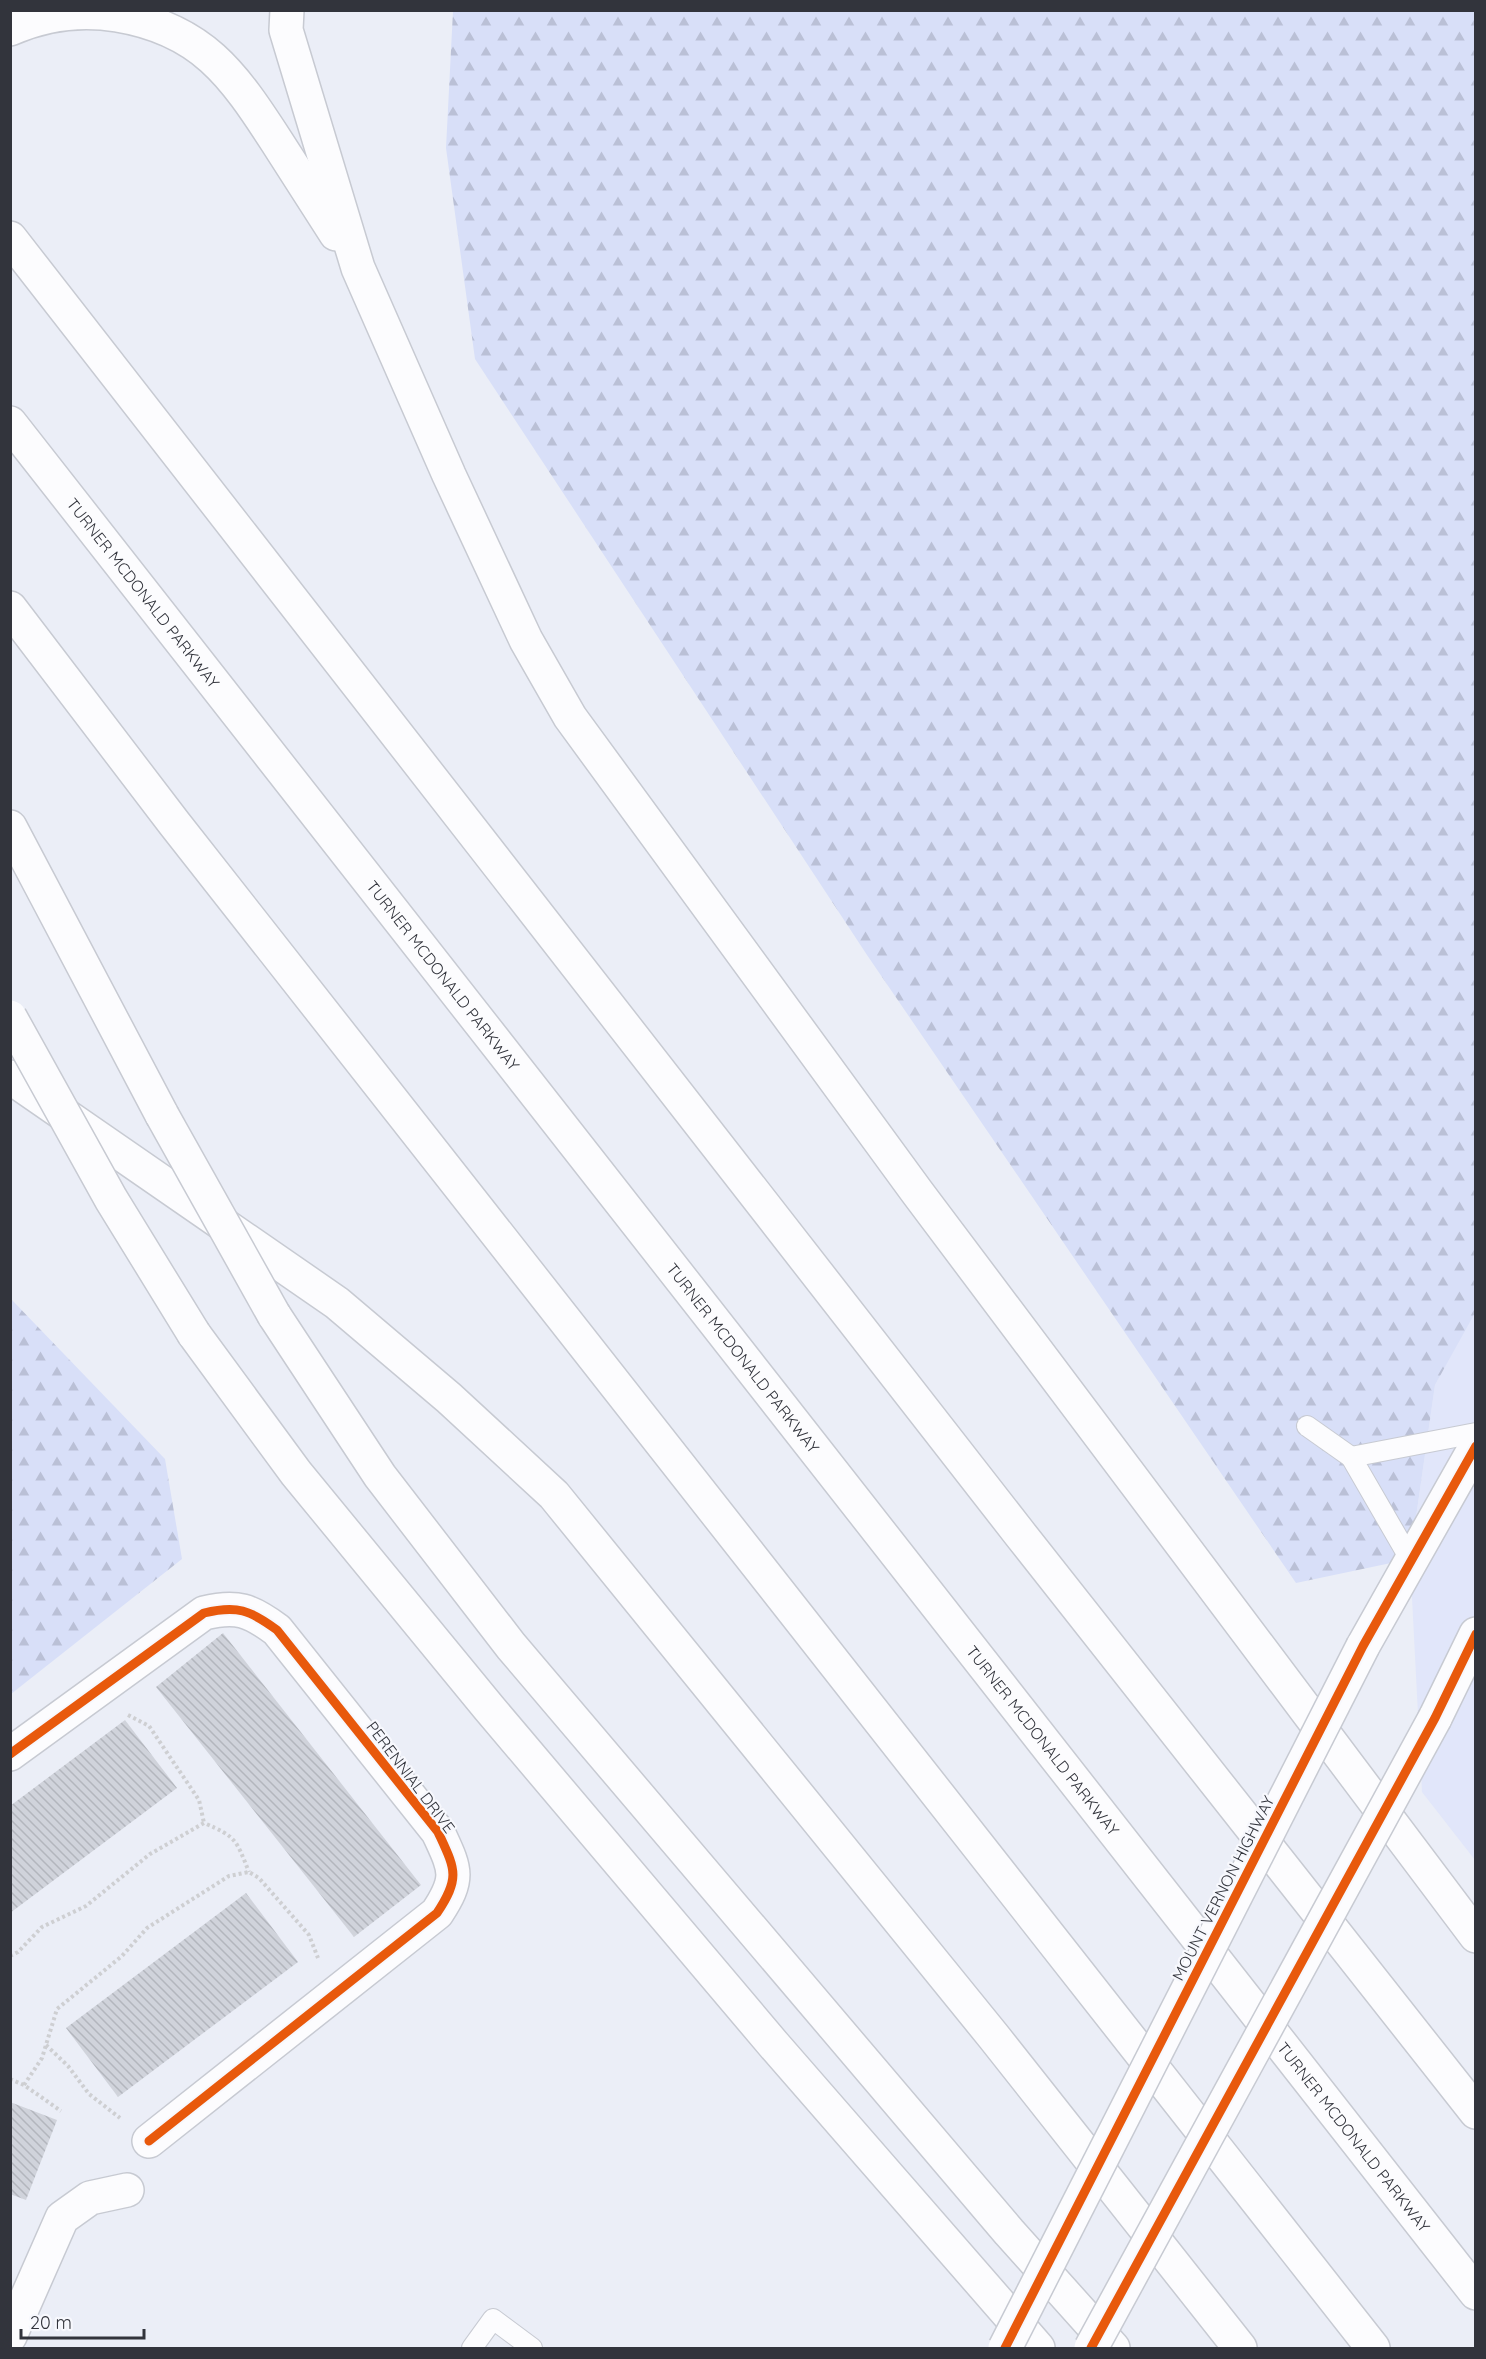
<svg xmlns="http://www.w3.org/2000/svg" width="1486" height="2359" font-family="Quicksand,sans-serif">
	<defs>
		<pattern id="forest-firs" width="22" height="20" patternUnits="userSpaceOnUse" patternTransform="scale(1.5)"><rect width="22" height="20" fill="#d8dff8"/><path d="M5 1l3.5 6h-7zM16 11l3.5 6h-7z" fill="#bac0d6"/></pattern>
		<pattern id="building-back-hatch" width="6" height="6" patternUnits="userSpaceOnUse" patternTransform="scale(1.5)"><rect width="6" height="6" fill="#d0d3db"/><path d="M-1 5l2 2M0 0l6 6M5-1l2 2" fill="none" stroke="#b3b6bd"/></pattern>
	</defs>
	<rect width="100%" height="100%" fill="#ebeef7"/>
	<path fill="#e1e6fa" d="M1475,1311v549l-53,-68 -12,-233 25,-174z"/>
	<g fill="url(#forest-firs)">
		<path d="M453,11h1022l1,1300 -41,74 -25,174 -114,24 -429,-628 -392,-596 -29,-211z"/>
		<path d="M11,1299l154,160 17,100 -171,135z"/>
	</g>
	<g fill="url(#building-back-hatch)">
		<path d="M223,1633l198,252 -67,52 -198,-250z"/>
		<path d="M125,1720l52,68 -167,125v-107z"/>
		<path d="M246,1893l52,69 -180,135 -52,-69z"/>
		<path d="M10,2102l47,18 -31,80 -16,-6z"/>
	</g>
	<g fill="none" stroke-linecap="round" stroke-linejoin="round">
		<g stroke="#c7cad2" stroke-width="22">
			<g id="service">
				<path d="M1307,1426l44,31"/>
				<path d="M1410,1559l-59,-102 125,-24"/>
				<path d="M472,2348l21,-29 39,29"/>
			</g>
		</g>
		<g stroke="#c7cad2" stroke-width="36">
			<g id="minor">
				<path d="M10,1754l194,-141c33,-8 46,-3 73,17l161,202c17,37 23,45 -1,81l-288,228"/>
				<path d="M10,2336l52,-118 28,-20 37,-8"/>
			</g>
		</g>
		<g stroke="#c7cad2" stroke-width="36">
			<g id="secondary">
				<path d="M1363,1646l113,-200"/>
				<path d="M1435,1718l41,-84"/>
			</g>
		</g>
		<g stroke="#c7cad2" stroke-width="36">
			<g id="motorway">
				<path d="M287,10l-1,20 72,238 91,207 77,165 44,77 347,475 559,744"/>
				<path d="M10,29c34,-15 70,-20 107,-14 85,14 116,59 160,127 20,31 39,61 59,92"/>
				<path d="M10,238l1010,1296 456,578"/>
				<path id="s1" d="M10,423l1466,1870"/>
				<path d="M10,608l164,215 1199,1525"/>
				<path d="M10,827l152,288"/>
				<path d="M10,1077l327,226 112,95 105,97 440,542 246,311"/>
				<path d="M274,1315l106,161 131,170 498,586 104,116"/>
				<path d="M194,1334l102,139 193,235 285,337 264,303"/>
			</g>
		</g>
		<g stroke="#cecfd2" stroke-width="4" stroke-dasharray="3 3" stroke-linecap="butt">
			<path d="M128,1715l21,11 50,74 5,23"/>
			<path d="M10,1956l8,-4 24,-25 44,-21 64,-52 54,-31c33,14 32,17 45,49"/>
			<path d="M46,2045l22,21 21,28 31,24"/>
			<path d="M10,2079l14,6 37,26"/>
			<path d="M24,2085l18,-27 15,-49 65,-53 25,-28 82,-52 20,-4 10,6 50,57 9,23"/>
		</g>
		<use href="#service" stroke="#fcfcfe" stroke-width="20"/>
		<use href="#minor" stroke="#fcfcfe" stroke-width="33"/>
		<use href="#secondary" stroke="#fcfcfe" stroke-width="33"/>
		<use href="#motorway" stroke="#fcfcfe" stroke-width="33"/>
		<g stroke="#c7cad2" stroke-width="36" stroke-linecap="butt">
			<g id="secondary-bridge">
				<path d="M1005,2348l358,-702"/>
				<path d="M1091,2348l344,-630"/>
			</g>
		</g>
		<g stroke="#c7cad2" stroke-width="36" stroke-linecap="butt">
			<g id="motorway-bridge">
				<path d="M10,1017l101,182 83,135"/>
				<path d="M162,1115l112,200"/>
			</g>
		</g>
		<use href="#secondary-bridge" stroke="#fcfcfe" stroke-width="33"/>
		<use href="#motorway-bridge" stroke="#fcfcfe" stroke-width="33"/>
		<g stroke="#f7f8fd" stroke-width="13">
			<g id="cycleway">
				<path d="M10,1754l194,-141c33,-8 46,-3 73,17l161,202c17,37 23,45 -1,81l-288,228"/>
				<path d="M1005,2348l358,-702 113,-200"/>
				<path d="M1091,2348l344,-630 41,-84"/>
			</g>
		</g>
		<use href="#cycleway" stroke="#e8590c" stroke-width="9"/>
	</g>
	<g text-anchor="middle" dominant-baseline="central" stroke-width="4.5" stroke-linejoin="round" paint-order="stroke">
		<g font-size="16" fill="#32343c" stroke="#f7f8fd">
			<text stroke="none"><textPath href="#s1" startOffset="216">TURNER MCDONALD PARKWAY</textPath></text>
			<text stroke="none"><textPath href="#s1" startOffset="702">TURNER MCDONALD PARKWAY</textPath></text>
			<text stroke="none"><textPath href="#s1" startOffset="1188">TURNER MCDONALD PARKWAY</textPath></text>
			<text stroke="none"><textPath href="#s1" startOffset="1674">TURNER MCDONALD PARKWAY</textPath></text>
			<text transform="translate(411 1777) rotate(53)">PERENNIAL DRIVE</text>
			<text transform="translate(1223 1888) rotate(-63)">MOUNT VERNON HIGHWAY</text>
			<text stroke="none"><textPath href="#s1" startOffset="2178">TURNER MCDONALD PARKWAY</textPath></text>
		</g>
	</g>
	<rect width="1486" height="2359" fill="none" stroke="#32343c" stroke-width="24"/>
	<path d="M21 2329v9h123v-9" fill="none" stroke="#32343c" stroke-width="3"/>
	<text x="30" y="2329" font-size="18" fill="#32343c" stroke="#f7f8fd" stroke-width="4.5" paint-order="stroke">20 m</text>
</svg>
